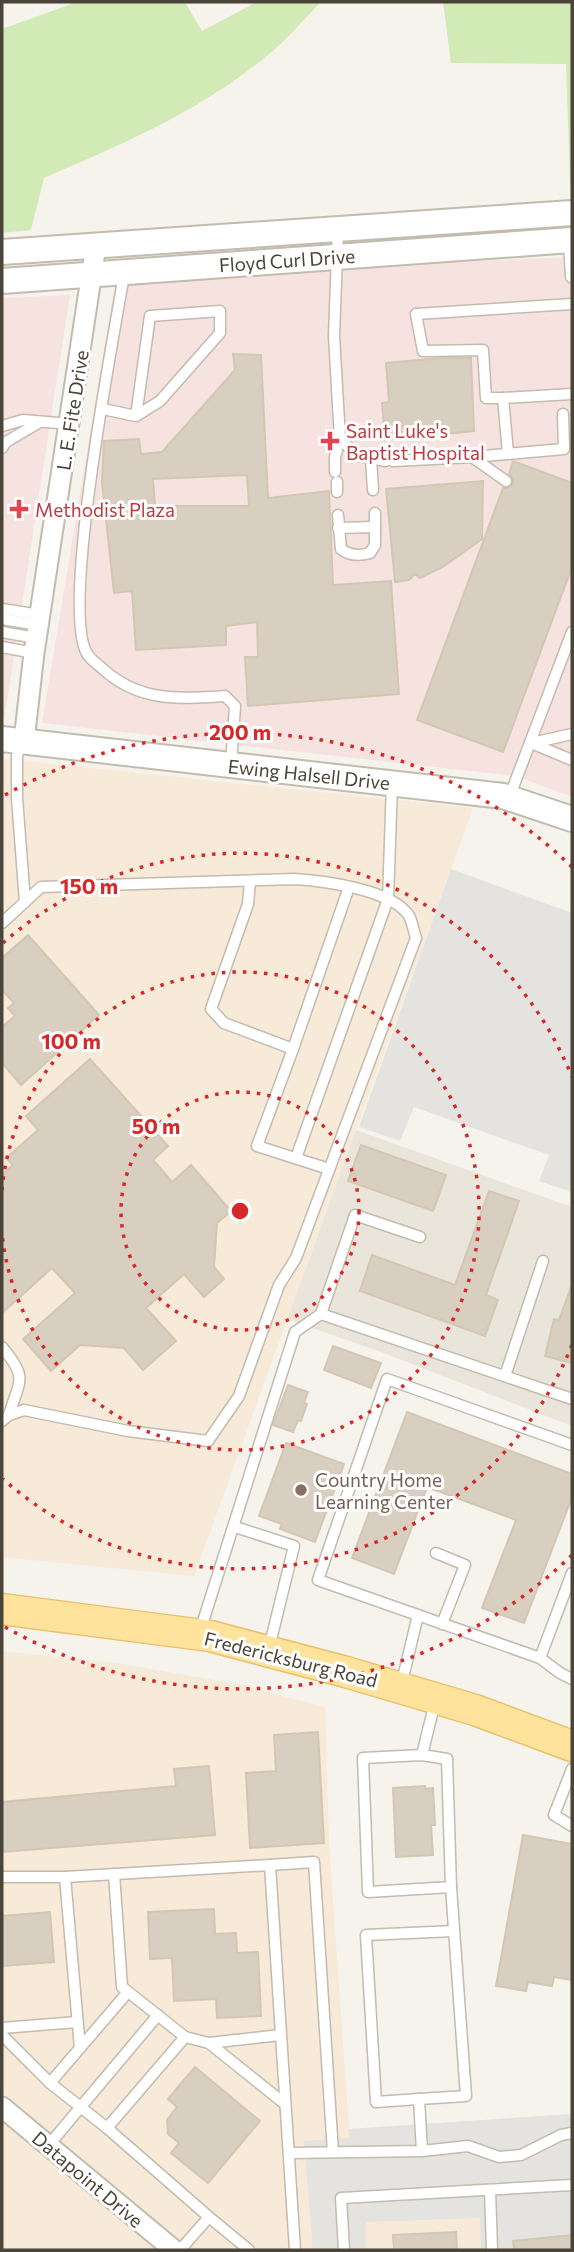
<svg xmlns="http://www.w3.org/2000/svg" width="574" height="2252" font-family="Commissioner,sans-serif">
	<rect width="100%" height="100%" fill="#f6f3ec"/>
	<path fill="#eae5da" d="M356,1130l216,77v219l-186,-72 -99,-35z"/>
	<g fill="#f7ead8">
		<path d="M4,759l469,49 -279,768 -192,-19v-781z"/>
		<path d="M2,1651l121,13 119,21 83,22 4,136 20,286 223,-15v136h-570z"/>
	</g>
	<g fill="#f6e3e0">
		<path d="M572,257v540l-56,-21 -474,-53 74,-446z"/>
		<path d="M70,295l-66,425h-2v-422z"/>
	</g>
	<g fill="#d2eab5">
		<path d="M77,2h108l17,29 55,-29h64c-17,17 -34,38 -53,53 -69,57 -143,88 -224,123l-13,52 -29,3v-204z"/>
		<path d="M443,2h129v180h-2l-4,-118 -115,-1z"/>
	</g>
	<g fill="#e5e3e0">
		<path d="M451,869l121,44v279l-33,-11 10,-26 -135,-48 -14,34 -41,-14z"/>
		<path d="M572,2114v136h-91l-1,-32 -114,4v28h-53l-9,-109 45,-3 -1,-9z"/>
	</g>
	<g fill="#d8cfc1" stroke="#d3c7b4" stroke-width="2" fill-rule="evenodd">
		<path d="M233,354l28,1 7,143 61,-7 4,94 58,-4 8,113 -151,12 -3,-49h13l-1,-35 -31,4v19l-90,5 -4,-59 -18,2 -12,-111 2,-41 35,-2 2,15 21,-2 73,-82zM247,475l2,31h-94l-2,-27z"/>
		<path d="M441,358h30l3,73 -89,9 -3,-37 7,-1 -3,-39z"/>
		<path d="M513,461l59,22v84l-69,185 -86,-32 86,-232h5l4,-3 1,-6 -4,-5z"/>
		<path d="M483,481l-1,58 -39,28 -23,11 -5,-4 -6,6 -14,2 -9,-93z"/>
		<path d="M28,935l71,80 -78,70 -19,-22v-36l13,-11 -7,-8 6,-5 -12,-13v-32z"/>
		<path d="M90,1059l78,87 -15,14 19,22 19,-17 40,46 -14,12 -3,44 10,12 -20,18 -20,-23 -38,34 30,33 -33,29 -19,-22 -44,-3 -29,26 -28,-32 52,-46 -23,-25 -50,45v-138l11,-10 -7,-7 32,-28 -12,-14z"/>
		<path d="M361,1145l85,30 -13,36 -85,-30z"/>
		<path d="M489,1191l30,10 -33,94 12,5 -13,36 -125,-45 12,-36 83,30z"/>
		<path d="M571,1287h1v76l-27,-7 9,-37 5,1z"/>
		<path d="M333,1346l48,17 -10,25 -47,-18z"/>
		<path d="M288,1385l20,7 -4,11 3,1 -6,17 -3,-1 -5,12 -20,-7z"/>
		<path d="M407,1412l165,62v23l-48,126 -42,-15 34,-88 -89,-33 -33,87 -42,-16z"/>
		<path d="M286,1443l58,21 -29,78 -35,-13 2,-5 -23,-8z"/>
		<path d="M318,1732l6,111 -74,5 -4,-75 30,-2 -2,-36z"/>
		<path d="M209,1766l6,69 -213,17v-50l174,-16 -2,-17z"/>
		<path d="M425,1786l1,3 7,-1 2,37h-4l2,30 -37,2 -3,-69z"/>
		<path d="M523,1835l49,9v136l-18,-3 -2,9 -24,-4 -2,9 -30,-5z"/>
		<path d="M214,1909l1,25 21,-1 1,20 21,-1 3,64 -44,2 -1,-19 -42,2 -2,-43 -22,1 -2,-47z"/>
		<path d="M50,1912l4,50 -52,4v-50z"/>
		<path d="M195,2067l65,54 -52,62 -37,-30 8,-10 -11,-9 -1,-14 10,-13 -9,-8z"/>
		<path d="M456,2232l1,18h-63l-1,-15z"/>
		<path d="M572,2235v15h-58l-1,-9z"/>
	</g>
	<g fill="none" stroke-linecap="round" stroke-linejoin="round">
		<g stroke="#c2bbae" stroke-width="13">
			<g id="service">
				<path d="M338,229l-4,107 6,103 13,12"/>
				<path d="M569,241l2,36"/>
				<path d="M124,275c-10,60 -65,341 -36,380 4,6 11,10 16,15 36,32 75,29 121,26l10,10 -4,58"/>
				<path d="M503,398h-17l-3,-48 -60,1 -7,-37 156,-10"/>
				<path d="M103,409l33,7 24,-15 60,-68v-22l-70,5 -14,100"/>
				<path d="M2,426l21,-6 47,4"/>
				<path d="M2,448l4,-6 34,-20"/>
				<path d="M508,453l-5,-55 69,-4"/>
				<path d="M359,456l27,5"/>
				<path d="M472,457l34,24"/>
				<path d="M371,459l2,31"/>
				<path d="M393,461l79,-4 92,-8 -1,-35"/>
				<path d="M335,472v-15l5,-18"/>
				<path d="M337,482v10"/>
				<path d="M338,515l3,34c9,7 18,7 29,4l5,-8v-32"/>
				<path d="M338,528l37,-1"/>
				<path d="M2,609l38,6"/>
				<path d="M2,619l36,6"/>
				<path d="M2,632l34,6"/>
				<path d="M2,647l32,6"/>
				<path d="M24,741l-7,14v43l8,104"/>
				<path d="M531,743l41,17"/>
				<path d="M532,743l40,-9"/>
				<path d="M509,798l63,-166"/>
				<path d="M250,881l-2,23 -37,105 13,14 69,26 56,-162"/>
				<path d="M2,923l39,-36 254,-8c29,2 91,10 111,33 6,5 7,18 10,26l-120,320 -17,27 -40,111 -31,45 -80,-10 -104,-21 -15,5 -7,6"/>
				<path d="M293,1049l-36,97 72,23"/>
				<path d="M296,1158l92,-259 4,-115"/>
				<path d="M321,1314l34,-99 65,22"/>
				<path d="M2,1347c26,31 18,32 7,68"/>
				<path d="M505,1376l38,-115"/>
				<path d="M572,1445l-185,-66 -69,201 222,78 32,-85"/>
				<path d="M235,1527l59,19 -25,102"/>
				<path d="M436,1553l29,12 -23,59"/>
				<path d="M200,1631l95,-299 26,-18 251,85"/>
				<path d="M540,1658l20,15 12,6"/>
				<path d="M401,1686l17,-71"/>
				<path d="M422,1755l25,4 4,128 -83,5 -5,-134 59,-3 13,-53"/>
				<path d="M572,1769l-18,46 18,11"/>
				<path d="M270,1865l44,-3 19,290"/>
				<path d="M114,1874l8,113 63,50 24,6 76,61"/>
				<path d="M2,1877h63"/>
				<path d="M128,1992l-78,91 57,45 102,89 -29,33"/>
				<path d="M2,2028l75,-6"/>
				<path d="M2,2035l48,48"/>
				<path d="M209,2043l71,-8"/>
				<path d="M80,2048l-15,-171 205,-12 25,385"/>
				<path d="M419,2099l-43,3 -10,-167 88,-4"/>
				<path d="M107,2128l78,-91"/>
				<path d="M48,2146l110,-131"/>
				<path d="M422,2151l-3,-52 47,-3 -15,-209"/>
				<path d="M289,2153l133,-2 46,-5 31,11 22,-2 40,-20 11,-2"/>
				<path d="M490,2190l2,60"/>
				<path d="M209,2217l40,33"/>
				<path d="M344,2250l-3,-52 231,-13"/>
			</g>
		</g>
		<g stroke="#c2bbae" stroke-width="23">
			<g id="minor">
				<path d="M24,741l10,-88 62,-408"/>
				<path d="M2,2107l172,143"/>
			</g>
		</g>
		<g stroke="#c2bbae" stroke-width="28">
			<g id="tertiary">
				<path d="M2,252l570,-39"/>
				<path d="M2,281l570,-41"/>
				<path d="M2,739l501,57 69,23"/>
			</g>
		</g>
		<g stroke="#e6c16a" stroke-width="33">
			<path id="primary" d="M2,1609l208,27 136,36 129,38 97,36"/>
		</g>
		<use href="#service" stroke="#fff" stroke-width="10"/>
		<use href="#minor" stroke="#fff" stroke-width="19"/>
		<use href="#tertiary" stroke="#fff" stroke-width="24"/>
		<use href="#primary" stroke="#ffe39c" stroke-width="30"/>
	</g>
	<g fill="none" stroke="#d62828" stroke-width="3.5" stroke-dasharray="3.5 7">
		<circle cx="240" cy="1211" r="119"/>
		<path d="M2 1190A239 239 0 1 1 2 1232"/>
		<path d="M572 1345A358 358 0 0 1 3 1479M3 943A358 358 0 0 1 572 1077"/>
		<path d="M572 1555A478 478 0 0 1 5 1627M5 795A478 478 0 0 1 572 867"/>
	</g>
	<g fill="#e0444e" stroke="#fff" stroke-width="2.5">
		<path d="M326.5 430.5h7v7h7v7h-7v7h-7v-7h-7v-7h7z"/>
		<path d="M15.5 498.5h7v7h7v7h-7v7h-7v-7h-7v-7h7z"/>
	</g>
	<circle fill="#8d6e63" stroke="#fff" stroke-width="2.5" cx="301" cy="1490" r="7"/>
	<g text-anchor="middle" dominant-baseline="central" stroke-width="6" stroke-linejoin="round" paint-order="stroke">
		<g font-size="19" fill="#4b4439" stroke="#fff">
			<text transform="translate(287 260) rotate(-4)">Floyd Curl Drive</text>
			<text transform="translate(72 410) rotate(-81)">L. E. Fite Drive</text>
			<text transform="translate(309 774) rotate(6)">Ewing Halsell Drive</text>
			<text transform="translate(291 1659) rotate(14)">Fredericksburg Road</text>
			<text transform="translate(88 2179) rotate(40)">Datapoint Drive</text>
		</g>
		<g font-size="19" fill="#be3a42" stroke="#fff" text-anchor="start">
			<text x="346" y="430">Saint Luke's<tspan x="346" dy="22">Baptist Hospital</tspan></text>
			<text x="35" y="509">Methodist Plaza</text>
		</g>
		<g font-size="19" fill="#785e54" stroke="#fff" text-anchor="start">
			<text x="315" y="1479">Country Home<tspan x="315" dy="22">Learning Center</tspan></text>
		</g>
	</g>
	<circle cx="240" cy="1211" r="10" fill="#d62828" stroke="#fff" stroke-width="3.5"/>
	<g font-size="21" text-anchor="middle" font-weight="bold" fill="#d62828" stroke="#fff" stroke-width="6" stroke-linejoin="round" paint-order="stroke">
		<text x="240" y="740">200 m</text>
		<text x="89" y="894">150 m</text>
		<text x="71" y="1049">100 m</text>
		<text x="156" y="1134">50 m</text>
	</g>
	<rect width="574" height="2252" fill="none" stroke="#4b4439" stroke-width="7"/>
</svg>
